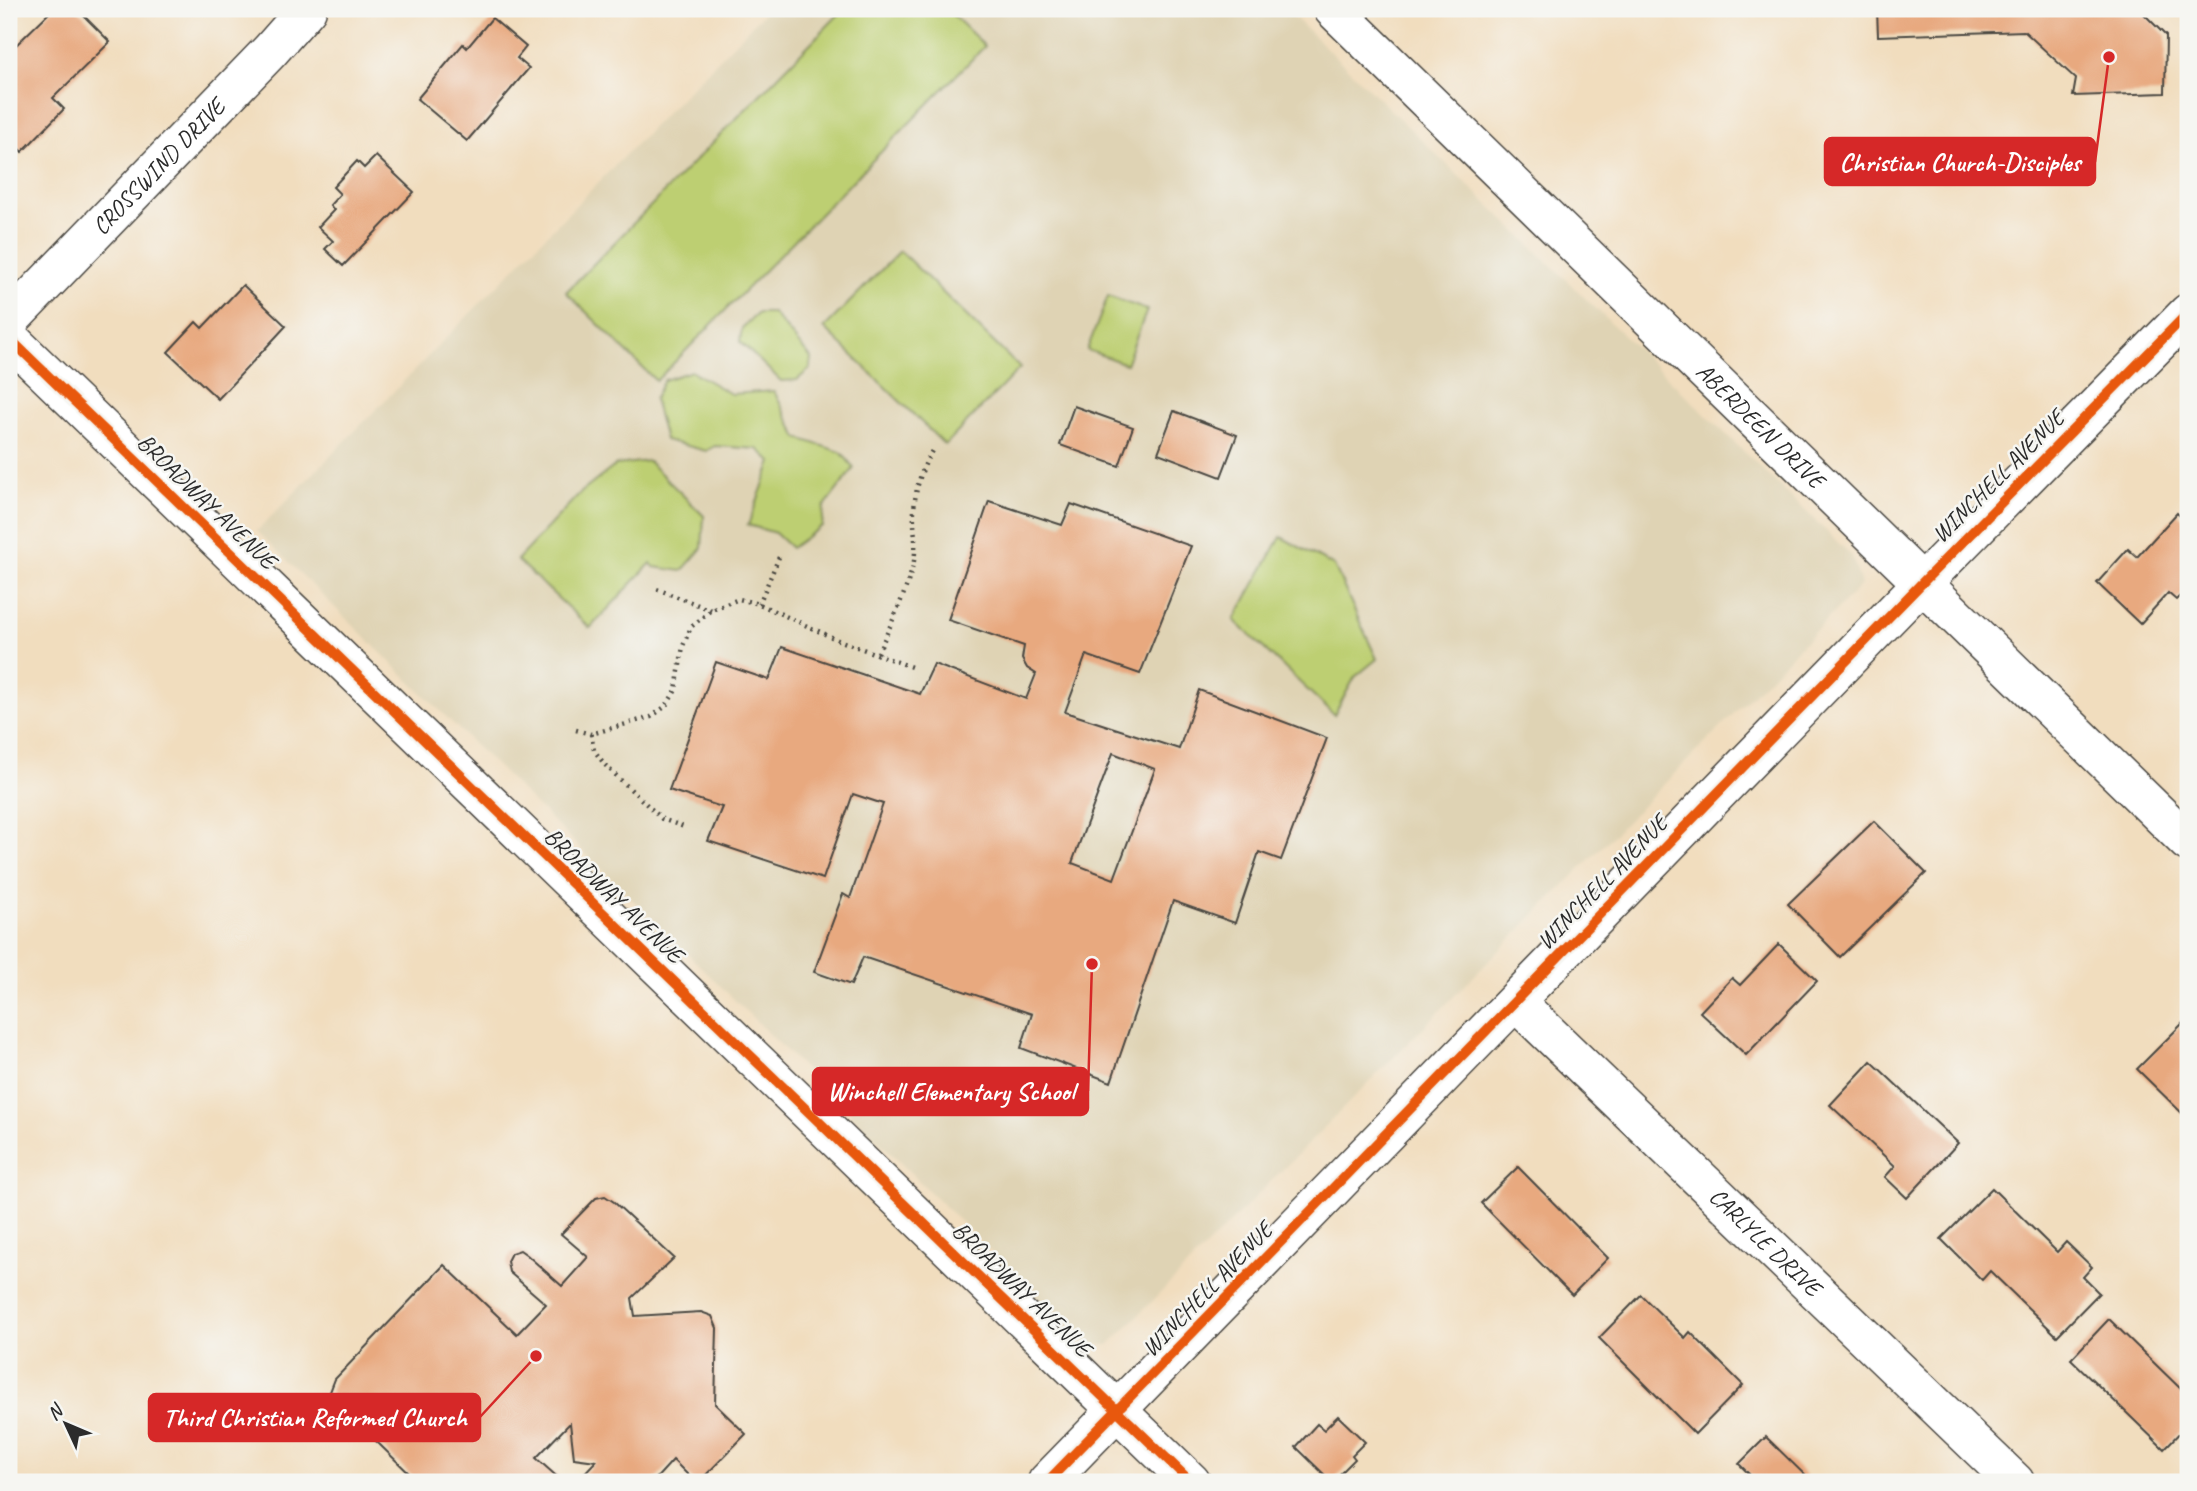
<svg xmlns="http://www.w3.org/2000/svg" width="2197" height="1491" font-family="Caveat,sans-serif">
	<rect width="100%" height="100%" fill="#f6f6f2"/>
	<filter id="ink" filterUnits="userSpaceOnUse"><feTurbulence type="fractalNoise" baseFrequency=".0143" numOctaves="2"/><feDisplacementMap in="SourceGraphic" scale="14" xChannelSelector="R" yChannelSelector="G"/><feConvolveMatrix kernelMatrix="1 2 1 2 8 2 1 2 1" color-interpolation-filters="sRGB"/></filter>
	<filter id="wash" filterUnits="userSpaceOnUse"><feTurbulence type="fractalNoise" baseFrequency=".00686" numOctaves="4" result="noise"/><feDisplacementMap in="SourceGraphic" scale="28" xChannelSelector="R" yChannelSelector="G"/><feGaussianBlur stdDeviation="1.57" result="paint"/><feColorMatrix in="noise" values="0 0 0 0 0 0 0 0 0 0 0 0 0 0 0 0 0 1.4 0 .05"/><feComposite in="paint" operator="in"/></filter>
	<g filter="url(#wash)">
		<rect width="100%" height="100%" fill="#f1ddbe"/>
		<path fill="#dfd3b4" d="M768,9h518l566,547 9,29 -752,760 -24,-1 -828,-813z"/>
		<g fill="#bdcf72" stroke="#747d4e" stroke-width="2">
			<path d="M844,9h103l38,37 -329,335 -90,-89z"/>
			<path d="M900,251l120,117 -75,77 -121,-117z"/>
			<path d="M1108,296l39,14 -21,54 -39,-14z"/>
			<path d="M758,313h15l38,45 -1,11 -13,11 -16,1 -41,-39 2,-14z"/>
			<path d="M691,371l40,23 43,-3 24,47 43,14 13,16 -30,39 -2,19 -31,22 -16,-15 -27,-8 24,-63 -14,-13 -43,-3 -9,5 -41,-11 -11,-41 10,-19z"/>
			<path d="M648,461l56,55 -2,32 -20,23 -28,-4 -3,-4 -61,65 -73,-68 62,-66 37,-29z"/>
			<path d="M1281,537l53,29 43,93 -22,18 -21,38 -100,-95z"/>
		</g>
		<g id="blocks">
			<g fill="#e8a97f" fill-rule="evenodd">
				<path d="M53,9h24l33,33 -57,56 11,11 -42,43 -13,-13v-93l3,3z"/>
				<path d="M1877,9h262l27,27 -1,57 -92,3 3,-17 -52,-48 -146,5z"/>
				<path d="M492,18l34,29 -9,11 12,10 -62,73 -50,-42 46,-55 4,4z"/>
				<path d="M376,156l38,36 -71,74 -18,-17 8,-8 -15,-14 16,-17 -4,-5 10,-11 -7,-7 24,-26 7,7z"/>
				<path d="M243,285l43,41 -68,73 -50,-47 28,-30 6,6z"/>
				<path d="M1074,406l59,21 -14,39 -59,-21z"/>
				<path d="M1174,411l63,24 -16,42 -63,-24z"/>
				<path d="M989,501l73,24 9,-21 120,42 -51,128 -54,-19 -21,57 114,37 20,-59 128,48 -46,122 -22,-8 -24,71 -62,-22 -62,181 -90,-34 11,-34 -169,-57 -12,28 -37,-13 29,-78 7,4 33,-94 -30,-10 -30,85 -115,-38 14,-34 -53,-17 47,-128 53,18 13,-33 138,47 14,-30 92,35 10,-25 -9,-6 -5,-9 2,-13 -76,-26zM1113,753l42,16 -41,110 -42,-16z"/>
				<path d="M2177,513l11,10v65l-12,12 -8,-7 -28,31 -43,-41 31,-34 9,8z"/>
				<path d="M1874,821l52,52 -86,84 -52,-53z"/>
				<path d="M1779,944l38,37 -71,74 -46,-43 32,-34 8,7z"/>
				<path d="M2188,1018v101l-51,-50z"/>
				<path d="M1871,1061l87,82 -51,55 -22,-21 10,-11 -65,-61z"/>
				<path d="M1518,1167l90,91 -36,37 -91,-92z"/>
				<path d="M1992,1188l65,64 9,-10 26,25 -9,10 16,16 -42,43 -67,-65 -8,9 -41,-41z"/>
				<path d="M605,1196l9,6 60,56 -42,40 3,18 66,-4 11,4 5,12 -2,76 31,30 -47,48h-4l-22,-22 -20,22h-77l20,-21 -22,-3 -4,-35 -34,35 27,24h-145l-82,-80 -6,-10 5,-13 109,-114 73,69 29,-30 -37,-32 -2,-11 4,-8 9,-3 7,5 35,31 26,-29 -27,-23 35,-36z"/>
				<path d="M1641,1295l44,43 5,-6 53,53 -48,49 -96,-96z"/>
				<path d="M2109,1319l79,77v28l-24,25 -93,-90z"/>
				<path d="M1338,1416l27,26 -13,13 3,4 -23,23 -36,-35 21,-23 7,6z"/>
				<path d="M1766,1437l46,45h-61l3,-3 -15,-15z"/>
			</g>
		</g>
	</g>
	<g filter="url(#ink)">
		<use href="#blocks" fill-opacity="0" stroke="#494641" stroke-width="2"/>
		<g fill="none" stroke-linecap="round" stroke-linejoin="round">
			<g stroke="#494641" stroke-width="41">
				<g id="street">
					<path id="s1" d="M1333,9l855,833"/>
					<path id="s2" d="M9,321l261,-270 37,-42"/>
					<path d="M9,338l1182,1144"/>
					<path id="s3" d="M1516,1002l499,480"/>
					<path d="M1047,1482l875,-899 266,-270"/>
				</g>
			</g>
			<g stroke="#494641" stroke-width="4.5" stroke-dasharray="2 5" stroke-linecap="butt">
				<path d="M657,589l54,21"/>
				<path d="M759,604l20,-47"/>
				<path d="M878,653c12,-27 30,-64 36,-92 3,-17 -1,-34 0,-50 1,-22 8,-44 19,-62"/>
				<path d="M576,730l15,4 60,-17 15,-11 10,-16 7,-44 8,-19 20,-17 28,-11 20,5 79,36 76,28"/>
				<path d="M591,734l3,16 11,15 57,54 25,9"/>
			</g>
			<use href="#street" stroke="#fff" stroke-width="38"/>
			<g stroke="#f6f6f2" stroke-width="15">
				<g id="cycleway">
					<path d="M9,338l1182,1144"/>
					<path d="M1047,1482l875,-899 266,-270"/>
				</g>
			</g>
			<use href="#cycleway" stroke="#e8590c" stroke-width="10"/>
		</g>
	</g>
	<g text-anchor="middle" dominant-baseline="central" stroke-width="5" stroke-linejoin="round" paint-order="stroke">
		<g font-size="24" fill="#2b2b2b" stroke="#f6f6f2">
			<text stroke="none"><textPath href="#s2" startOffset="215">CROSSWIND DRIVE</textPath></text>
			<text stroke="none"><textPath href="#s1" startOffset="597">ABERDEEN DRIVE</textPath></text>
			<text transform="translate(1998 476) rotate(-45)">WINCHELL AVENUE</text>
			<text transform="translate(207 501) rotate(44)">BROADWAY AVENUE</text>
			<text transform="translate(1602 882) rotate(-46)">WINCHELL AVENUE</text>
			<text transform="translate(614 895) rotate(44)">BROADWAY AVENUE</text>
			<text stroke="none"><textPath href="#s3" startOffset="346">CARLYLE DRIVE</textPath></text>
			<text transform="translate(1022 1289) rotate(44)">BROADWAY AVENUE</text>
			<text transform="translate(1207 1289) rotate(-46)">WINCHELL AVENUE</text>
		</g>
	</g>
	<path fill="none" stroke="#d62828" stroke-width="2.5" d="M2109 57L2095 162M1092 964L1088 1091M536 1356L480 1417"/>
	<g fill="#d62828" stroke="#f6f6f2" stroke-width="2.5">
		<circle cx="2109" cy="57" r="7"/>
		<circle cx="1092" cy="964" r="7"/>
		<circle cx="536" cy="1356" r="7"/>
	</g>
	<g fill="#d62828" stroke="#d62828" stroke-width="2.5">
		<rect x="1825" y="138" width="270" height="47" rx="7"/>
		<rect x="813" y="1068" width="275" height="47" rx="7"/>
		<rect x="149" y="1394" width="331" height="47" rx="7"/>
	</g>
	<g font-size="26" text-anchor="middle" font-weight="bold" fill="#fff">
		<text x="1960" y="171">Christian Church-Disciples</text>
		<text x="951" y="1100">Winchell Elementary School</text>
		<text x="315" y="1426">Third Christian Reformed Church</text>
	</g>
	<rect width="2197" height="1491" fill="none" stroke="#f6f6f2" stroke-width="35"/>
	<g transform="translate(66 1424) rotate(314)" stroke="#f6f6f2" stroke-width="5" paint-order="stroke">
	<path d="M0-5L12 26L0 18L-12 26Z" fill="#2b2b2b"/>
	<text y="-10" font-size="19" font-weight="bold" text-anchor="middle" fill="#2b2b2b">N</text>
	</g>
</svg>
